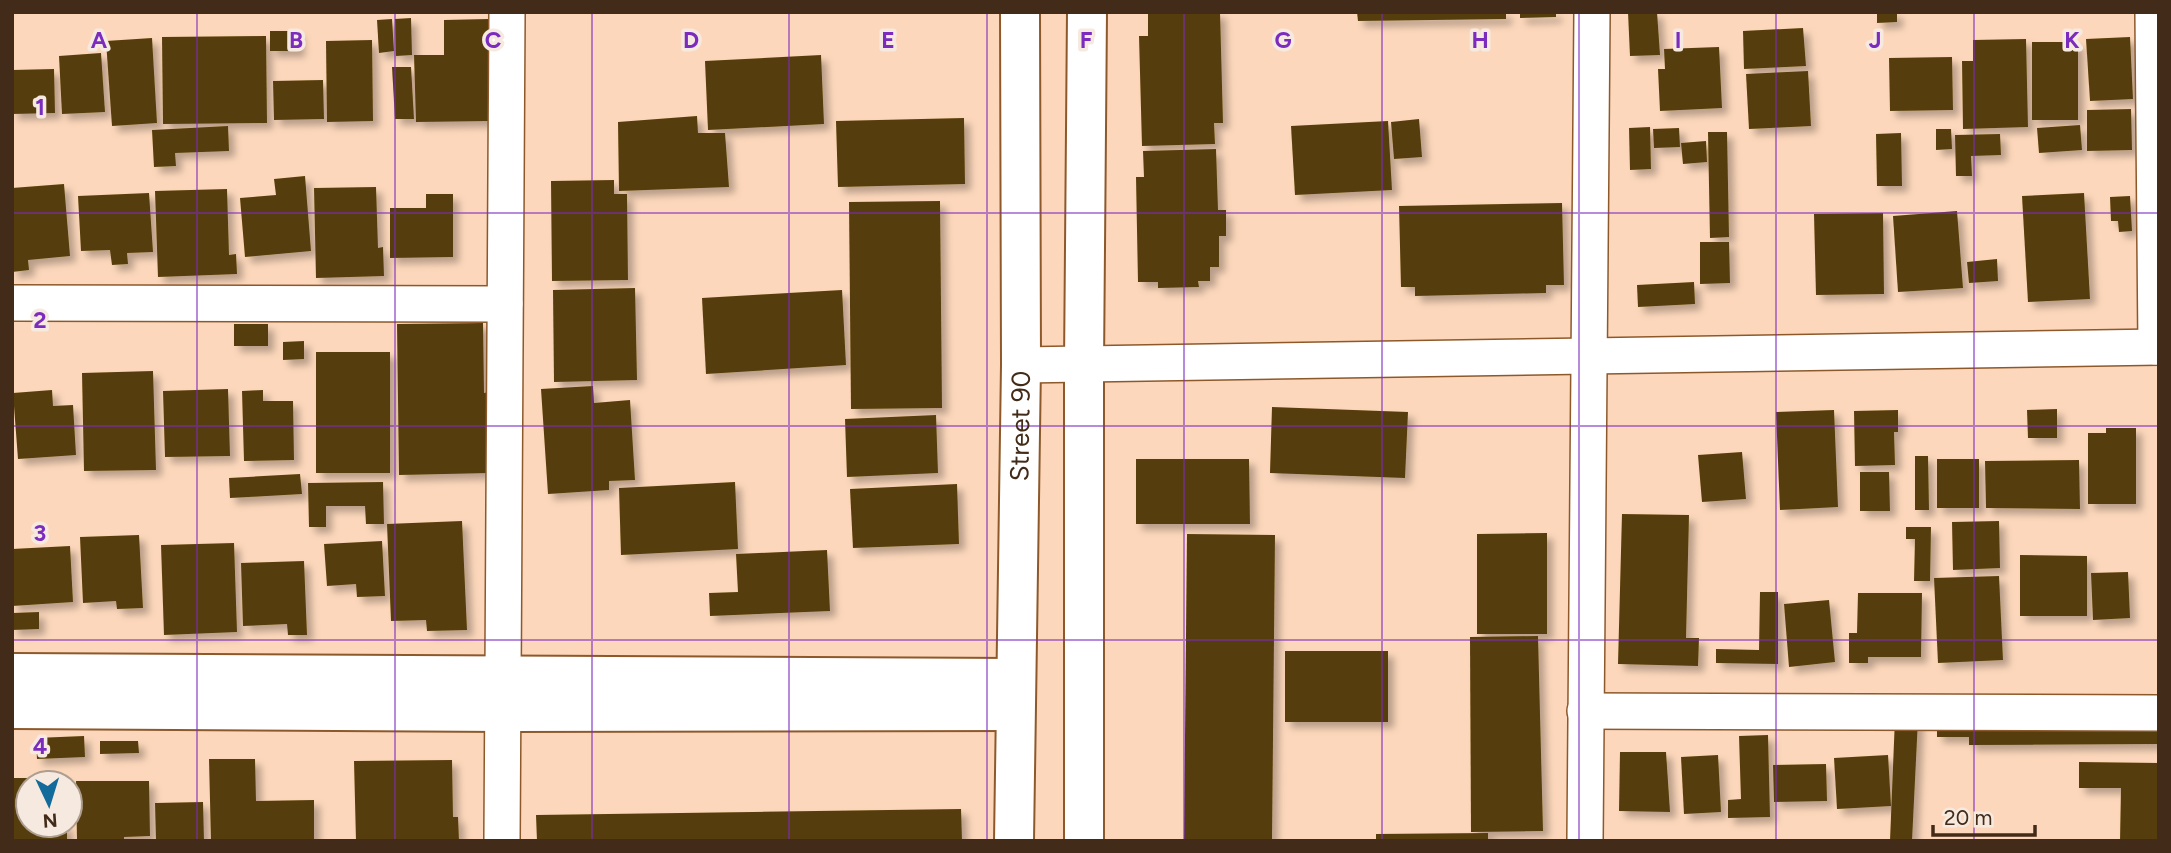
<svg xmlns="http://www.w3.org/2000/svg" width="2171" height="853" font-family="Figtree,sans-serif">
	<defs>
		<filter id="shadow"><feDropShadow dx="6" dy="6" stdDeviation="3.5" flood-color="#0004"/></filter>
	</defs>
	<rect width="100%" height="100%" fill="#fcd7bb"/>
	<g fill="#573e09" filter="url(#shadow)">
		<path d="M1148,12h72l3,111h-9l1,21 -73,2 -3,-110h9z"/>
		<path d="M1357,12h149v7l-148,2z"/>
		<path d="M1520,12h36v5l-36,1z"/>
		<path d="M1628,12h29l3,43 -30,1z"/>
		<path d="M1877,12h20v10l-20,1z"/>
		<path d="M411,18l1,37 -16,1 -1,-37z"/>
		<path d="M392,19l2,32 -15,2 -2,-33z"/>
		<path d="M488,19l2,102 -74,1 -2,-67h30v-35z"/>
		<path d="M1803,28l3,38 -62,3 -1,-38z"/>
		<path d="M270,31h28l1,20h-29z"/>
		<path d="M266,36l1,87 -104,1 -1,-87z"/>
		<path d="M2130,37l3,62 -43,2 -4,-62z"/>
		<path d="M152,38l5,85 -45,3 -6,-85z"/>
		<path d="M2026,39l2,88 -65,2 -1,-68h11v-21z"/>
		<path d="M372,40l1,81 -46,1 -1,-81z"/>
		<rect x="2032" y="42" width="46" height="78"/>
		<path d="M1719,47l3,61 -62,3 -2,-42h7l-1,-20z"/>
		<path d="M101,53l4,59 -43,2 -3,-58z"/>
		<path d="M821,55l3,69 -116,6 -3,-69z"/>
		<path d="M1952,57l1,53 -63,1 -1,-53z"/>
		<path d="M392,67h19l3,52h-19z"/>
		<path d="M54,69l1,44 -43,1v-44z"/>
		<path d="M1808,71l3,55 -62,3 -3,-55z"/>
		<path d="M323,80l1,39 -50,1 -1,-39z"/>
		<path d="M2131,109l1,41 -45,1v-41z"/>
		<path d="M697,116l1,17h27l4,54 -110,4 -1,-69z"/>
		<path d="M964,118l1,66 -127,3 -2,-66z"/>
		<path d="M1419,119l3,38 -28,2 -3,-37z"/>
		<path d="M1388,121l4,69 -97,5 -4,-69z"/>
		<path d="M2080,125l2,25 -43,3 -2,-25z"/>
		<path d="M228,126l1,25 -54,2 1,13 -22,1 -2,-37z"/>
		<path d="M1650,127l1,42 -21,1 -1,-42z"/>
		<path d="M1679,128l1,19 -26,1 -1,-19z"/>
		<path d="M1936,129h15l1,20 -16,1z"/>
		<path d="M1708,132h19l2,105 -19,1z"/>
		<path d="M1901,133l1,53h-25l-1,-52z"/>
		<path d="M2000,134l1,21 -30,1 1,20h-16l-1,-41z"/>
		<path d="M1706,141l1,21 -24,2 -2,-21z"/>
		<path d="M1216,149l2,61h8v26h-7v31h-9v14h-12l1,6 -41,1v-6h-20l-2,-105h8l-1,-26z"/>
		<path d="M305,176l6,75 -66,6 -5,-59 36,-3 -2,-16z"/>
		<path d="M614,180v14h13l1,86 -76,1 -1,-100z"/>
		<path d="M64,184l6,72 -42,4 1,10 -17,2v-84z"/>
		<path d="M376,187l2,61 5,-1 1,29 -68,2 -2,-90z"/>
		<path d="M227,189l2,66 7,-1 1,20 -79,3 -3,-86z"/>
		<path d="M149,193l4,59 -26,1 1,11 -16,1 -2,-15 -29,1 -3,-55z"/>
		<path d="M2084,193l6,106 -62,3 -6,-106z"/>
		<path d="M426,194h27v63l-63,1v-50h36z"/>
		<path d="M2130,196l2,35 -13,1 -1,-11h-7l-1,-24z"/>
		<path d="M940,201l2,207 -91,1 -2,-207z"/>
		<path d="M1562,203l2,82h-18v8l-131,3v-9h-14l-2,-81z"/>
		<path d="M1957,211l6,77 -65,4 -5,-76z"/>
		<path d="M1883,213l1,81 -68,1 -2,-81z"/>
		<path d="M1700,242h29l1,41 -30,1z"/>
		<path d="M1997,259l1,22 -29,2 -2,-21z"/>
		<path d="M1694,282l1,22 -57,3 -1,-22z"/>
		<path d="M635,288l2,92 -83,2 -1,-92z"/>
		<path d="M842,290l4,75 -140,9 -4,-76z"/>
		<path d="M483,323l1,70 5,-1 1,81 -91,2 -2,-151z"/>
		<rect x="234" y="324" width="34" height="22"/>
		<path d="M304,341v18l-21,1v-18z"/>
		<rect x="316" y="352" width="74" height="121"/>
		<path d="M153,371l3,99 -72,1 -2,-98z"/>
		<path d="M593,386l1,17 36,-3 5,80 -26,1v9l-61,4 -7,-105z"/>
		<path d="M228,389l2,67 -65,1 -2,-66z"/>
		<path d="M52,390l1,16 20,-1 3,50 -58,4 -5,-66z"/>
		<path d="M263,390v11h30l1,59 -50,1 -2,-70z"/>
		<path d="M1272,407l136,5 -3,66 -135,-5z"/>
		<path d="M2057,409v29h-29l-1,-28z"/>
		<path d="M1834,410l4,97 -58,3 -4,-98z"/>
		<path d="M1898,410v22h-4l1,33 -40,1 -1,-55z"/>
		<path d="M936,415l2,58 -91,4 -2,-58z"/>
		<path d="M2106,428h30v76h-48v-71h18z"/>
		<path d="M1742,452l4,47 -44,3 -4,-47z"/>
		<path d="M1915,456h13l1,54h-14z"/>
		<path d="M1136,459h113l1,65h-114z"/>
		<rect x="1937" y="459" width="42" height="49"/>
		<path d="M2079,460l1,49 -94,-1 -1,-47z"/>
		<path d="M1860,472h29l1,39h-30z"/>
		<path d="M300,474l2,20 -72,4 -1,-20z"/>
		<path d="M383,482l1,42h-18l-1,-18h-39v21h-17l-1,-44z"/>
		<path d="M735,482l3,67 -117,6 -2,-67z"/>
		<path d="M957,484l2,60 -106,4 -3,-59z"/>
		<path d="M1622,514l67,1 -3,123h13l-1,28 -80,-2z"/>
		<path d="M462,521l5,109 -40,1 -1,-11 -35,1 -4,-97z"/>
		<path d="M1999,521l1,47 -47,2 -1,-48z"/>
		<path d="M1906,527h25l-1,54h-16l1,-42h-9z"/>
		<path d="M1547,533v101h-70v-100z"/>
		<path d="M1187,534l88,1 -3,305 -88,-1z"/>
		<path d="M139,535l4,73 -26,1 -1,-8 -33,2 -3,-66z"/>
		<path d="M382,541l3,55 -28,1 -1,-13 -29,2 -3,-42z"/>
		<path d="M234,543l3,89 -73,3 -3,-90z"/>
		<path d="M70,546l3,56 -61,4v-57z"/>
		<path d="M827,550l3,61 -120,5 -1,-23 29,-1 -2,-38z"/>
		<path d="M2020,555l67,1v60h-67z"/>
		<path d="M304,561l3,74h-19l-1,-11 -44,2 -2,-63z"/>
		<path d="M2128,572l2,46 -37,2 -2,-47z"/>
		<path d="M1999,576l4,84 -65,3 -4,-85z"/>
		<path d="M1760,592h18v72l-62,-1v-14l43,1z"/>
		<path d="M1858,593h64l-1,64h-53v6h-19v-30h8z"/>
		<path d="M1829,600l6,62 -46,5 -5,-63z"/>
		<path d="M39,612v17l-27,1v-17z"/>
		<path d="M1538,636l5,195 -72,1 -1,-195z"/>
		<rect x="1285" y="651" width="103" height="71"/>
		<path d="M2159,716v28l-190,1v-8h-32v-20z"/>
		<path d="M1895,718l23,1 -6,122h-22z"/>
		<path d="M1768,735l2,82 -42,1v-18l13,-1 -2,-63z"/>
		<path d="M84,736l1,21 -48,2 -1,-21z"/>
		<path d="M100,741h38l1,12 -39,1z"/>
		<path d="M1620,752h46l4,60 -51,-1z"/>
		<path d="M1718,755l3,57 -37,2 -3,-57z"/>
		<path d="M1888,755l3,51 -54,3 -3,-51z"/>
		<path d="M209,759h46l1,42 58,-1v41h-103z"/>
		<path d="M452,760l1,57h5l1,24h-103l-2,-80z"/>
		<path d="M2079,762l80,1v78h-39l1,-53h-42z"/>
		<path d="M1826,764l1,37 -53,1 -1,-37z"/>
		<path d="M12,778h54v5h-38v42h39v16h-55z"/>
		<path d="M76,781h73l1,55 -26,1v4h-47z"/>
		<path d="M203,802l1,39h-48l-1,-38z"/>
		<path d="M961,809l1,32h-425l-1,-26z"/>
		<path d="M1488,833v8h-112v-7z"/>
	</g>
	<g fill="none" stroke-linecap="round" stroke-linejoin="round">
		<g stroke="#8d592b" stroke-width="38">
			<g id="minor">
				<path d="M2153,12l3,335"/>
				<path d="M12,303l493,1"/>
				<path d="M1021,365l1138,-18"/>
				<path d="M1585,711l574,2"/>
				<path d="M502,841l5,-829"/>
				<path d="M1585,841l7,-829"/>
			</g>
		</g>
		<g stroke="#8d592b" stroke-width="42">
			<g id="tertiary">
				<path d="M12,673l1003,5"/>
				<path d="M12,709l490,3 513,-1"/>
			</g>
		</g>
		<g stroke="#8d592b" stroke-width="42">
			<g id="secondary">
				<path id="s1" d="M1014,841l7,-476 -1,-353"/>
				<path d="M1084,841v-476l3,-353"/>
			</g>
		</g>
		<use href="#minor" stroke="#fff" stroke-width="35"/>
		<use href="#tertiary" stroke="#fff" stroke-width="38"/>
		<use href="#secondary" stroke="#fff" stroke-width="38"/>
	</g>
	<path fill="none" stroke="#7b2cbf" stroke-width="2" stroke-opacity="0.55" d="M197,12v829M395,12v829M592,12v829M789,12v829M987,12v829M1184,12v829M1382,12v829M1579,12v829M1776,12v829M1974,12v829M12,213h2147M12,426h2147M12,640h2147"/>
	<g text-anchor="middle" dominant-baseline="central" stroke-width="7" stroke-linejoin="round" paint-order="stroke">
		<g font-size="26" fill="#422b18" stroke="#f6eae0">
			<text stroke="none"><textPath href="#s1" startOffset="415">Street 90</textPath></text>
		</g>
	</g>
	<g font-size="23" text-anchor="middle" font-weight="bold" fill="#7b2cbf" stroke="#f6eae0" stroke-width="7" stroke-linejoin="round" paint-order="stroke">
		<text x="99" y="48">A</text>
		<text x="296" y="48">B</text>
		<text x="493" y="48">C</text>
		<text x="691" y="48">D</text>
		<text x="888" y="48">E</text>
		<text x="1086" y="48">F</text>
		<text x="1283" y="48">G</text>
		<text x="1480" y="48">H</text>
		<text x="1678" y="48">I</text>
		<text x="1875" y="48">J</text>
		<text x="2072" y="48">K</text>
		<text x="40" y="115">1</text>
		<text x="40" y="328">2</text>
		<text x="40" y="541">3</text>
		<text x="40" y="754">4</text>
	</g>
	<rect width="2171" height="853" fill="none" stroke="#422b18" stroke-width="28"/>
	<g transform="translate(49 804) rotate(176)"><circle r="33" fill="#f6eae0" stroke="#ae9e90" stroke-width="2"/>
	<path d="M0-5L12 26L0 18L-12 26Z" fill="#136b9b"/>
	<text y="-10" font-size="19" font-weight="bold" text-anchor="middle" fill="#422b18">N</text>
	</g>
	<path d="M1933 825v10h102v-10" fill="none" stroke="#422b18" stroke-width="3.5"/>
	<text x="1944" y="825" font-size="21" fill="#422b18" stroke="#f6eae0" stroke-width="5" paint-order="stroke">20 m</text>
</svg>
